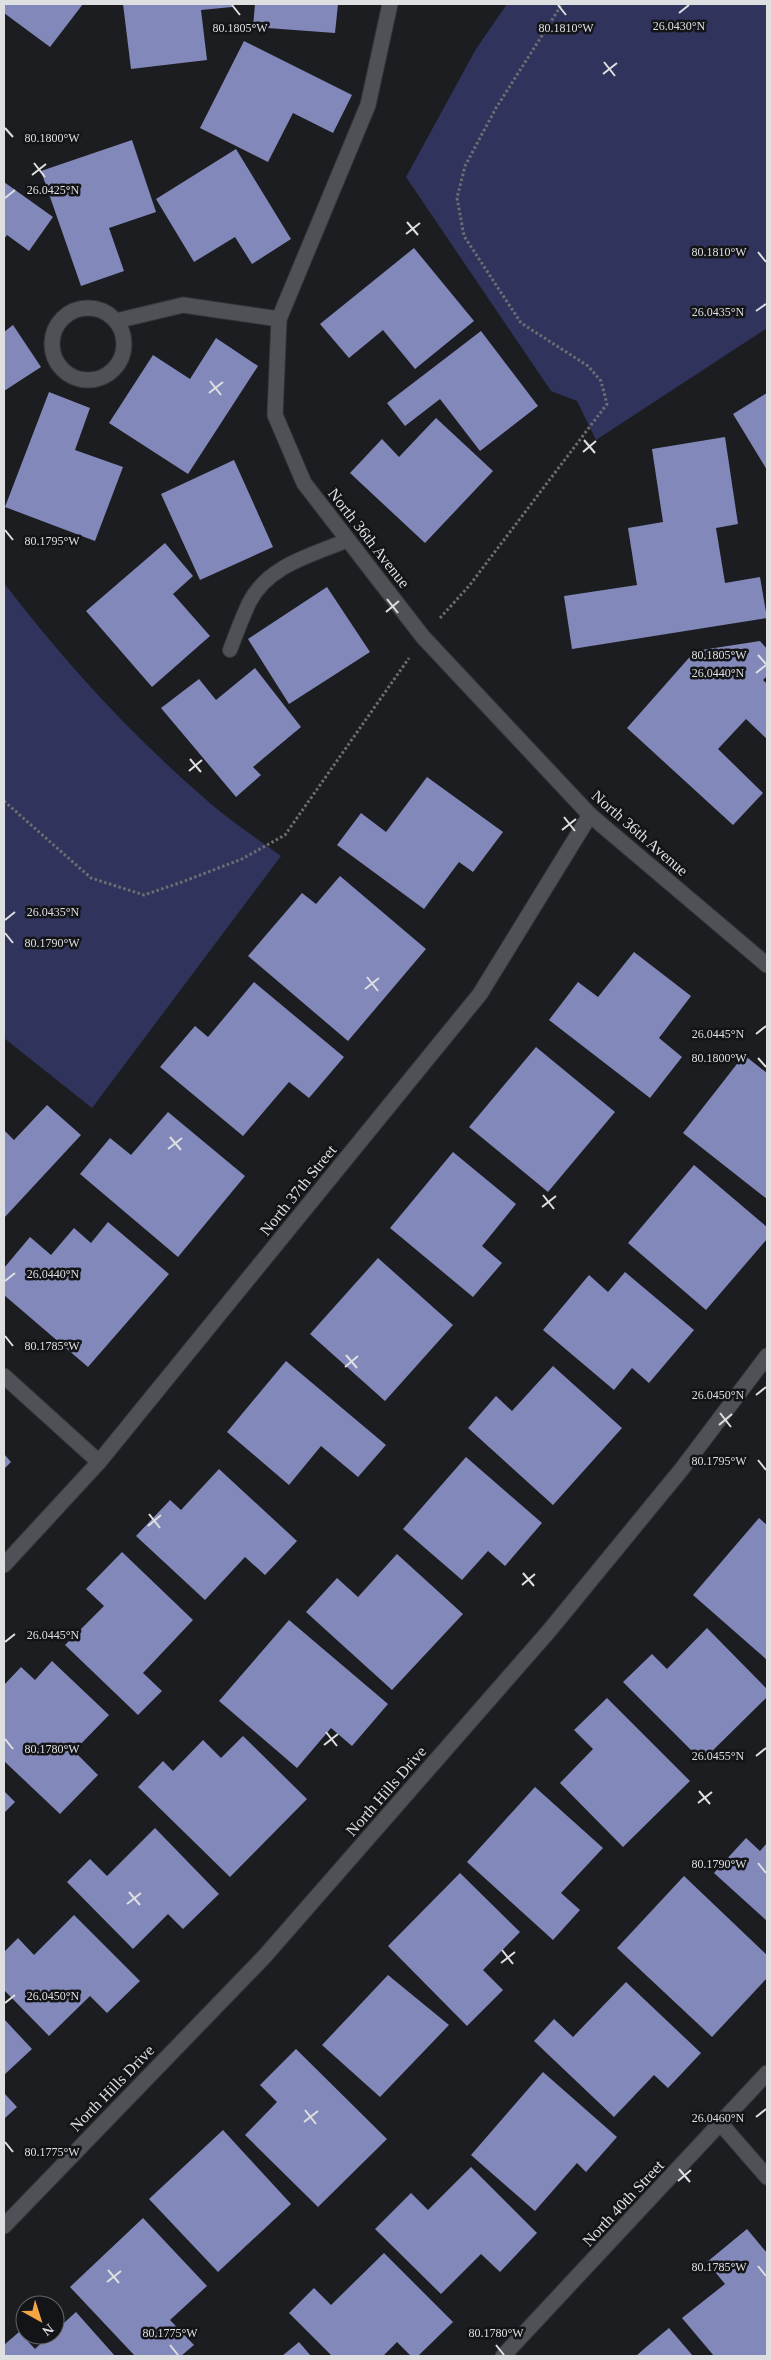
<svg xmlns="http://www.w3.org/2000/svg" width="771" height="2360" font-family="'Times New Roman',serif">
	<rect width="100%" height="100%" fill="#1c1d21"/>
	<g fill="#30345c">
		<path d="M507,4h260v324l-171,112 -19,-39 -26,-10 -145,-214 70,-128z"/>
		<path d="M4,583c61,80 130,155 207,221 22,19 47,35 70,52l-189,252 -88,-70z"/>
	</g>
	<g fill="#8289ba">
		<path d="M4,4h79l-33,43 -46,-34z"/>
		<path d="M123,4h109v3l-31,3 6,50 -76,9z"/>
		<path d="M255,4h83l-3,29 -82,-6z"/>
		<path d="M244,41l108,54 -19,38 -40,-20 -25,49 -68,-34z"/>
		<path d="M132,140l24,72 -47,16 15,43 -43,15 -40,-115z"/>
		<path d="M236,149l55,90 -39,25 -17,-27 -41,25 -38,-63z"/>
		<path d="M4,182l49,35 -24,34 -22,-16 -3,4z"/>
		<path d="M414,248l60,73 -59,48 -32,-39 -34,28 -29,-34z"/>
		<path d="M13,325l28,42 -37,24v-59z"/>
		<path d="M481,331l57,75 -58,45 -40,-52 -35,27 -18,-23z"/>
		<path d="M216,338l42,28 -70,108 -79,-51 44,-68 37,24z"/>
		<path d="M49,392l41,16 -15,42 48,17 -28,74 -90,-34z"/>
		<path d="M767,393v77l-34,-56z"/>
		<path d="M436,418l57,53 -68,72 -75,-70 32,-34 17,18z"/>
		<path d="M725,437l13,87 -22,4 9,55 35,-6 7,41 -195,31 -8,-53 73,-11 -9,-57 35,-6 -11,-73z"/>
		<path d="M234,460l39,87 -73,33 -39,-86z"/>
		<path d="M165,543l28,33 -20,18 37,42 -58,51 -66,-76z"/>
		<path d="M327,587l43,65 -81,52 -41,-65z"/>
		<path d="M760,641l7,8v27l-4,4 4,4v55l-21,-20 -28,30 45,44 -30,32 -106,-97 68,-77z"/>
		<path d="M255,668l46,59 -48,40 8,8 -25,22 -75,-89 38,-29 17,21z"/>
		<path d="M427,777l76,55 -30,40 -14,-10 -35,47 -87,-64 24,-32 25,19z"/>
		<path d="M340,876l86,73 -78,92 -100,-85 54,-63 14,11z"/>
		<path d="M634,952l57,44 -32,42 23,19 -32,41 -101,-78 29,-38 20,15z"/>
		<path d="M254,982l90,75 -35,41 -20,-16 -46,54 -83,-69 35,-41 13,11z"/>
		<path d="M536,1047l79,65 -67,80 -79,-65z"/>
		<path d="M744,1055l23,18v126l-84,-66z"/>
		<path d="M47,1105l34,30 -77,83v-88l10,10z"/>
		<path d="M168,1112l77,64 -67,81 -98,-83 30,-36 21,17z"/>
		<path d="M453,1152l63,52 -34,42 20,17 -29,34 -83,-69z"/>
		<path d="M694,1165l73,62v12l-61,71 -78,-67z"/>
		<path d="M108,1222l61,52 -81,93 -84,-72v-27l26,-31 21,18 23,-27 17,15z"/>
		<path d="M378,1258l75,67 -68,76 -75,-67z"/>
		<path d="M625,1272l69,58 -45,53 -17,-15 -18,22 -71,-60 46,-55 19,17z"/>
		<path d="M286,1361l100,84 -28,32 -37,-31 -32,39 -62,-53z"/>
		<path d="M553,1366l69,62 -69,77 -85,-77 28,-32 16,15z"/>
		<path d="M4,1454l7,8 -7,7z"/>
		<path d="M466,1457l76,66 -37,43 -17,-15 -26,29 -59,-51z"/>
		<path d="M219,1469l78,72 -32,34 -20,-18 -40,43 -69,-64 34,-36 11,10z"/>
		<path d="M759,1518l8,7v135l-74,-65z"/>
		<path d="M122,1552l71,68 -50,53 19,18 -24,24 -73,-70 39,-39 -18,-17z"/>
		<path d="M397,1554l66,60 -71,76 -86,-78 31,-34 21,19z"/>
		<path d="M289,1620l99,84 -36,42 -21,-18 -34,40 -78,-67z"/>
		<path d="M707,1628l60,61v8l-65,64 -79,-79 29,-28 15,15z"/>
		<path d="M52,1661l57,54 -35,36 24,24 -38,39 -56,-53v-76l17,-18 14,13z"/>
		<path d="M607,1698l83,83 -67,66 -63,-64 33,-34 -19,-19z"/>
		<path d="M243,1736l64,63 -77,78 -92,-90 25,-26 10,10 30,-31 18,18z"/>
		<path d="M535,1787l68,61 -42,45 19,17 -27,30 -86,-78z"/>
		<path d="M4,1791l11,11 -11,11z"/>
		<path d="M155,1828l64,66 -36,35 -15,-15 -35,35 -66,-67 23,-23 17,17z"/>
		<path d="M746,1838l14,13 7,-8v78l-53,-48z"/>
		<path d="M460,1873l60,59 -37,38 20,20 -36,36 -79,-80z"/>
		<path d="M684,1876l83,79v23l-55,59 -95,-89z"/>
		<path d="M74,1915l66,66 -33,32 -17,-17 -41,40 -45,-46v-38l14,-14 16,17z"/>
		<path d="M388,1975l61,50 -69,72 -58,-52z"/>
		<path d="M626,1982l75,71 -33,35 -14,-13 -40,42 -80,-76 20,-22 19,18z"/>
		<path d="M4,2019l28,30 -28,26z"/>
		<path d="M296,2049l91,90 -69,68 -73,-72 32,-33 -17,-17z"/>
		<path d="M543,2072l74,65 -31,35 -9,-9 -42,48 -64,-56z"/>
		<path d="M4,2093l13,14 -13,12z"/>
		<path d="M223,2130l68,74 -73,68 -69,-73z"/>
		<path d="M471,2167l66,66 -37,39 -19,-18 -40,40 -66,-65 36,-36 17,17z"/>
		<path d="M143,2218l64,68 -37,34 24,25 -13,11h-46l-65,-69z"/>
		<path d="M747,2229l20,24v103h-53l-32,-38 43,-34 -18,-22z"/>
		<path d="M384,2253l69,69 -35,34h-7l-14,-14 -14,14h-51l-43,-43 25,-25 17,17z"/>
		<path d="M76,2312l39,44h-111v-11l15,-13 16,17 15,-14h5v-4z"/>
		<path d="M669,2328l24,28h-57l9,-8z"/>
		<path d="M299,2342l12,14h-29z"/>
	</g>
	<g fill="none" stroke-linecap="round" stroke-linejoin="round">
		<g stroke="#363739" stroke-width="16">
			<path id="lane" d="M230,650c6,-16 12,-32 19,-47 19,-38 63,-48 99,-63"/>
		</g>
		<g stroke="#363739" stroke-width="17">
			<g id="street">
				<path d="M390,4l-22,101 -89,214 -4,96 29,68 119,154 167,178 177,150"/>
				<circle cx="88" cy="344" r="36"/>
				<path d="M116,321l67,-16 96,14"/>
				<path d="M4,1376l95,86"/>
				<path d="M4,1565l95,-103 381,-468 110,-179"/>
				<path d="M721,2124l46,53"/>
				<path d="M4,2226l260,-269 285,-326 132,-161 86,-114"/>
				<path d="M503,2356l264,-283"/>
			</g>
		</g>
		<g stroke="#6d6e71" stroke-width="3" stroke-dasharray="2.5 2.5" stroke-linecap="butt">
			<path d="M440,618l29,-32 138,-182 -6,-23 -13,-15 -67,-43 -57,-87 -7,-38 8,-32 31,-58 66,-104"/>
			<path d="M4,801l87,77 53,17 38,-13 60,-23 43,-24 124,-177"/>
		</g>
		<use href="#lane" stroke="#505156" stroke-width="14"/>
		<use href="#street" stroke="#505156" stroke-width="15"/>
	</g>
	<path fill="none" stroke="#dedfe1" stroke-width="2" d="M232,5l8,10M558,5l8,10M679,13l10,-8M604,62l11,14M603,74l14,-11M5,128l8,9M34,163l11,14M32,175l14,-11M5,198l10,-8M407,222l11,13M406,234l14,-11M758,252l8,10M756,311l10,-7M210,381l11,14M209,393l14,-11M584,440l11,13M583,452l13,-11M5,530l8,10M387,599l11,14M386,612l13,-11M758,655l8,9M756,673l10,-8M190,759l11,13M189,771l13,-11M564,817l11,14M562,830l14,-11M5,920l10,-8M5,933l8,10M367,977l11,14M365,989l14,-11M756,1034l10,-8M758,1058l8,9M170,1137l11,13M168,1149l14,-11M543,1195l11,14M542,1207l14,-11M5,1281l10,-8M5,1336l8,10M346,1355l11,13M345,1367l13,-11M756,1395l10,-8M720,1413l11,14M719,1425l13,-11M758,1460l8,10M149,1514l11,14M148,1526l13,-11M523,1573l11,13M522,1585l13,-11M5,1642l10,-8M326,1732l11,14M5,1739l8,10M324,1745l14,-11M756,1756l10,-8M699,1791l11,13M698,1803l14,-11M758,1863l8,10M129,1892l11,13M127,1904l14,-11M502,1950l11,14M501,1963l14,-11M5,2003l10,-8M305,2110l11,14M756,2117l10,-8M304,2122l14,-11M5,2142l8,10M679,2169l11,13M678,2181l13,-11M758,2266l8,10M108,2270l11,13M107,2282l14,-11M170,2345l8,10M496,2345l8,10"/>
	<g text-anchor="middle" dominant-baseline="central" stroke-width="5" stroke-linejoin="round" paint-order="stroke">
		<g font-size="16" fill="#dedfe1" stroke="#131417">
			<text transform="translate(369 538) rotate(52)">North 36th Avenue</text>
			<text transform="translate(640 833) rotate(41)">North 36th Avenue</text>
			<text transform="translate(298 1190) rotate(-51)">North 37th Street</text>
			<text transform="translate(386 1791) rotate(-49)">North Hills Drive</text>
			<text transform="translate(112 2088) rotate(-46)">North Hills Drive</text>
			<text transform="translate(623 2203) rotate(-47)">North 40th Street</text>
		</g>
	</g>
	<g font-size="12" text-anchor="middle" fill="#dedfe1" stroke="#131417" stroke-width="5" stroke-linejoin="round" paint-order="stroke">
		<text x="679" y="30">26.0430°N</text>
		<text x="566" y="32">80.1810°W</text>
		<text x="240" y="32">80.1805°W</text>
		<text x="52" y="142">80.1800°W</text>
		<text x="53" y="194">26.0425°N</text>
		<text x="719" y="256">80.1810°W</text>
		<text x="718" y="316">26.0435°N</text>
		<text x="52" y="545">80.1795°W</text>
		<text x="719" y="659">80.1805°W</text>
		<text x="718" y="677">26.0440°N</text>
		<text x="53" y="916">26.0435°N</text>
		<text x="52" y="947">80.1790°W</text>
		<text x="718" y="1038">26.0445°N</text>
		<text x="719" y="1062">80.1800°W</text>
		<text x="53" y="1278">26.0440°N</text>
		<text x="52" y="1350">80.1785°W</text>
		<text x="718" y="1399">26.0450°N</text>
		<text x="719" y="1465">80.1795°W</text>
		<text x="53" y="1639">26.0445°N</text>
		<text x="52" y="1753">80.1780°W</text>
		<text x="718" y="1760">26.0455°N</text>
		<text x="719" y="1868">80.1790°W</text>
		<text x="53" y="2000">26.0450°N</text>
		<text x="718" y="2122">26.0460°N</text>
		<text x="52" y="2156">80.1775°W</text>
		<text x="719" y="2271">80.1785°W</text>
		<text x="170" y="2337">80.1775°W</text>
		<text x="496" y="2337">80.1780°W</text>
	</g>
	<rect width="771" height="2360" fill="none" stroke="#dedfe1" stroke-width="10"/>
	<g transform="translate(40 2320) rotate(141)"><circle r="24" fill="#131417" stroke="#646568"/>
	<path d="M0-4L9 19L0 12L-9 19Z" fill="#f4a443"/>
	<text y="-8" font-size="14" font-weight="bold" text-anchor="middle" fill="#dedfe1">N</text>
	</g>
</svg>
